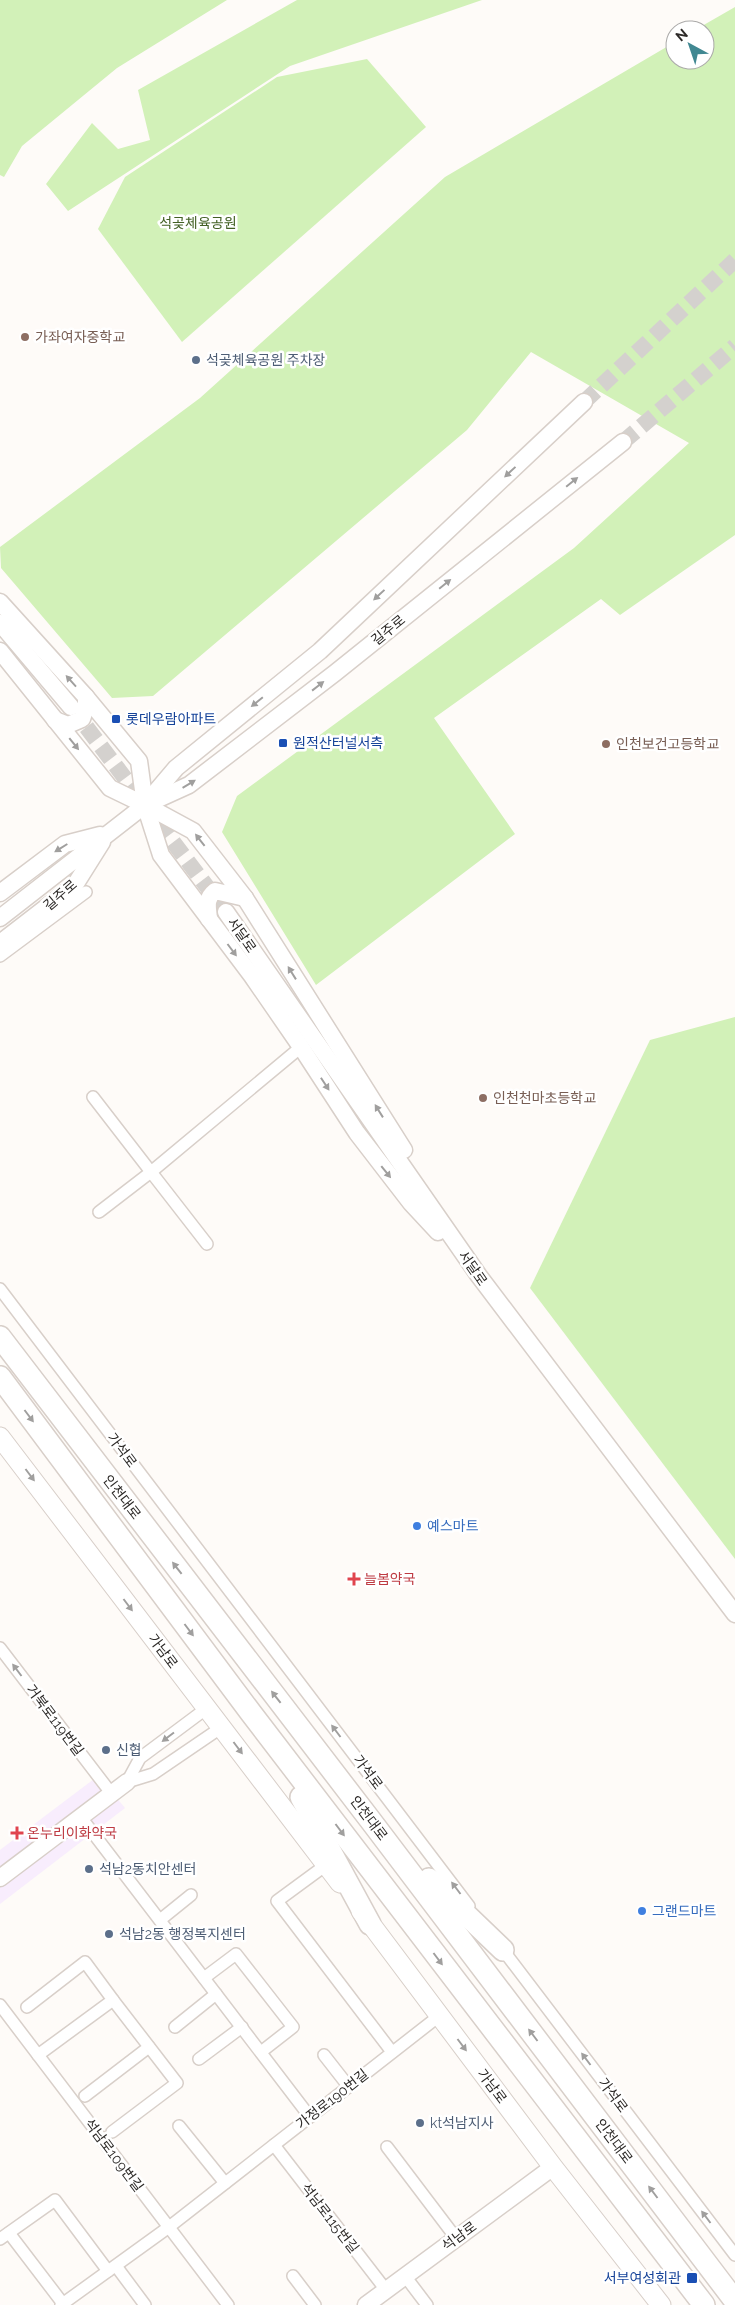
<svg xmlns="http://www.w3.org/2000/svg" width="735" height="2305" font-family="Raleway,'Noto Sans KR',sans-serif">
	<rect width="100%" height="100%" fill="#fefbf8"/>
	<path fill="#f8edfd" d="M98,1776l27,32 -125,96v-54z"/>
	<g fill="#d2f1b8">
		<path d="M0,0h227l-110,68 -95,78 -18,31 -4,-2z"/>
		<path d="M297,0h185l-192,66 -222,145 -22,-27 46,-61 26,26 32,-9 -12,-50z"/>
		<path d="M735,7v528l-115,80 -19,-16 -167,119 81,116 -199,151 -94,-153 15,-36 337,-248 115,-105 -158,-91 -64,78 -314,266 -41,2 -111,-130 -1,-21 200,-149 245,-221 230,-135v18h30v-30h-10z"/>
		<path d="M367,59l59,68 -244,215 -84,-113 27,-52 152,-100z"/>
		<path d="M735,1017v542l-205,-271 120,-248z"/>
	</g>
	<g fill="none" stroke-linecap="round" stroke-linejoin="round">
		<g stroke="#d4d1ce" stroke-width="16" stroke-dasharray="16 8" stroke-linecap="butt">
			<path d="M584,402l151,-142"/>
			<path d="M623,442l112,-96"/>
			<path d="M72,708l154,204"/>
		</g>
		<g stroke="#d8cfc9" stroke-width="14">
			<g id="street">
				<path d="M0,956l86,-64"/>
				<path d="M93,1097l58,75 150,-125"/>
				<path d="M99,1212l52,-40 56,72"/>
				<path d="M0,1289l469,617"/>
				<path d="M0,1648l111,145"/>
				<path d="M127,1782l13,-24 67,-50"/>
				<path d="M127,1782l26,-8 69,-47"/>
				<path d="M80,1816l230,301"/>
				<path d="M326,1865l-49,36 115,151"/>
				<path d="M160,1920l31,-25"/>
				<path d="M500,1946l235,309"/>
				<path d="M204,1978l32,-24 57,73 -32,25"/>
				<path d="M0,2005l228,300"/>
				<path d="M27,2007l58,-45 28,38 -75,55"/>
				<path d="M175,2027l41,-33"/>
				<path d="M324,2055l25,32"/>
				<path d="M199,2059l43,-32"/>
				<path d="M85,2096l64,-49"/>
				<path d="M179,2126l46,57"/>
				<path d="M112,2132l65,-49 -64,-83"/>
				<path d="M274,2145l112,145"/>
				<path d="M387,2147l69,91"/>
				<path d="M9,2233l55,72"/>
				<path d="M0,2239l55,-39 53,71"/>
				<path d="M116,2266l29,39"/>
				<path d="M293,2276l22,29"/>
				<path d="M405,2276l22,29"/>
				<path d="M61,2305l108,-78 270,-211"/>
			</g>
		</g>
		<g stroke="#d8cfc9" stroke-width="19">
			<g id="secondary">
				<path d="M0,602l86,95 53,64 6,44 48,26 52,67 159,252"/>
				<path d="M0,623l71,84"/>
				<path d="M0,651l110,137 35,17 16,50 91,121 49,71 56,86 54,70 27,29"/>
				<path d="M55,720l13,5 14,-6 4,-12v-10"/>
				<path d="M148,801l28,-33 144,-117 264,-249"/>
				<path d="M0,893l65,-49 35,-9"/>
				<path d="M226,912l253,364 256,338"/>
				<path d="M0,918l145,-113 44,-20 146,-112 288,-231"/>
				<path d="M209,919c-1,-12 -4,-20 6,-28l30,7"/>
				<path d="M0,943l75,-58 27,-43"/>
				<path d="M0,1878l127,-96"/>
				<path d="M366,2305l187,-138"/>
			</g>
		</g>
		<g stroke="#d8cfc9" stroke-width="21">
			<g id="primary">
				<path d="M0,1437l340,446"/>
				<path d="M361,1911l192,256 108,138"/>
			</g>
		</g>
		<g stroke="#d8cfc9" stroke-width="24">
			<g id="highway">
				<path d="M0,1337l371,484 364,480"/>
				<path d="M0,1377l251,336 453,592"/>
				<path d="M301,1797l69,127"/>
				<path d="M429,1879l74,71"/>
			</g>
		</g>
		<use href="#street" stroke="#fff" stroke-width="11"/>
		<use href="#secondary" stroke="#fff" stroke-width="16"/>
		<use href="#primary" stroke="#fff" stroke-width="19"/>
		<use href="#highway" stroke="#fff" stroke-width="21"/>
	</g>
	<defs><path id="oneway-solid" d="M-6-.8H1V-3.2L6.5 0L1 3.2V.8H-6Z" transform="scale(1.25)"/></defs>
	<g fill="#a09f9e">
		<use href="#oneway-solid" transform="translate(510 472) rotate(137)"/>
		<use href="#oneway-solid" transform="translate(572 482) rotate(-39)"/>
		<use href="#oneway-solid" transform="translate(445 584) rotate(-39)"/>
		<use href="#oneway-solid" transform="translate(379 595) rotate(137)"/>
		<use href="#oneway-solid" transform="translate(71 681) rotate(-132)"/>
		<use href="#oneway-solid" transform="translate(318 686) rotate(-38)"/>
		<use href="#oneway-solid" transform="translate(257 702) rotate(141)"/>
		<use href="#oneway-solid" transform="translate(74 744) rotate(51)"/>
		<use href="#oneway-solid" transform="translate(189 784) rotate(-31)"/>
		<use href="#oneway-solid" transform="translate(200 840) rotate(-128)"/>
		<use href="#oneway-solid" transform="translate(61 848) rotate(148)"/>
		<use href="#oneway-solid" transform="translate(232 950) rotate(53)"/>
		<use href="#oneway-solid" transform="translate(292 973) rotate(-122)"/>
		<use href="#oneway-solid" transform="translate(325 1084) rotate(57)"/>
		<use href="#oneway-solid" transform="translate(379 1111) rotate(-122)"/>
		<use href="#oneway-solid" transform="translate(386 1172) rotate(51)"/>
		<use href="#oneway-solid" transform="translate(29 1416) rotate(53)"/>
		<use href="#oneway-solid" transform="translate(30 1475) rotate(53)"/>
		<use href="#oneway-solid" transform="translate(177 1568) rotate(-128)"/>
		<use href="#oneway-solid" transform="translate(128 1605) rotate(53)"/>
		<use href="#oneway-solid" transform="translate(189 1630) rotate(53)"/>
		<use href="#oneway-solid" transform="translate(17 1670) rotate(-127)"/>
		<use href="#oneway-solid" transform="translate(276 1697) rotate(-128)"/>
		<use href="#oneway-solid" transform="translate(336 1731) rotate(-127)"/>
		<use href="#oneway-solid" transform="translate(168 1737) rotate(143)"/>
		<use href="#oneway-solid" transform="translate(238 1748) rotate(53)"/>
		<use href="#oneway-solid" transform="translate(340 1830) rotate(53)"/>
		<use href="#oneway-solid" transform="translate(456 1888) rotate(-127)"/>
		<use href="#oneway-solid" transform="translate(438 1959) rotate(53)"/>
		<use href="#oneway-solid" transform="translate(533 2035) rotate(-127)"/>
		<use href="#oneway-solid" transform="translate(462 2045) rotate(53)"/>
		<use href="#oneway-solid" transform="translate(586 2059) rotate(-127)"/>
		<use href="#oneway-solid" transform="translate(653 2192) rotate(-127)"/>
		<use href="#oneway-solid" transform="translate(706 2217) rotate(-127)"/>
	</g>
	<g fill="#8d6e63" stroke="#fff" stroke-width="2">
		<circle cx="25" cy="337" r="5"/>
		<circle cx="606" cy="744" r="5"/>
		<circle cx="483" cy="1098" r="5"/>
	</g>
	<g fill="#5c6f8a" stroke="#fff" stroke-width="2">
		<circle cx="196" cy="360" r="5"/>
		<circle cx="106" cy="1750" r="5"/>
		<circle cx="89" cy="1869" r="5"/>
		<circle cx="109" cy="1934" r="5"/>
		<circle cx="420" cy="2123" r="5"/>
	</g>
	<g fill="#1a4fb4" stroke="#fff" stroke-width="2">
		<rect x="111" y="714" width="10" height="10" rx="2.5"/>
		<rect x="278" y="738" width="10" height="10" rx="2.5"/>
		<rect x="686" y="2272" width="12" height="12" rx="2.5"/>
	</g>
	<g fill="#3f7fe0" stroke="#fff" stroke-width="2">
		<circle cx="417" cy="1526" r="5"/>
		<circle cx="642" cy="1911" r="5"/>
	</g>
	<g fill="#e0444e" stroke="#fff" stroke-width="2">
		<path d="M351.5 1571.5h5v5h5v5h-5v5h-5v-5h-5v-5h5z"/>
		<path d="M14.5 1825.5h5v5h5v5h-5v5h-5v-5h-5v-5h5z"/>
	</g>
	<g text-anchor="middle" dominant-baseline="central" stroke-width="5" stroke-linejoin="round" paint-order="stroke">
		<g font-size="14" fill="#426023" stroke="#fff">
			<text x="198" y="223">석곶체육공원</text>
		</g>
		<g font-size="14" fill="#785e54" stroke="#fff" text-anchor="start">
			<text x="35" y="337">가좌여자중학교</text>
			<text x="616" y="744">인천보건고등학교</text>
			<text x="493" y="1098">인천천마초등학교</text>
		</g>
		<g font-size="14" fill="#4e5e75" stroke="#fff" text-anchor="start">
			<text x="206" y="360">석곶체육공원 주차장</text>
			<text x="116" y="1750">신협</text>
			<text x="99" y="1869">석남2동치안센터</text>
			<text x="119" y="1934">석남2동 행정복지센터</text>
			<text x="430" y="2123">kt석남지사</text>
		</g>
		<g font-size="14" fill="#2d2a28" stroke="#fff">
			<text transform="translate(388 630) rotate(-39)">길주로</text>
			<text transform="translate(60 895) rotate(-41)">길주로</text>
			<text transform="translate(242 935) rotate(55)">서달로</text>
			<text transform="translate(473 1268) rotate(55)">서달로</text>
			<text transform="translate(122 1450) rotate(53)">가석로</text>
			<text transform="translate(122 1497) rotate(52)">인천대로</text>
			<text transform="translate(163 1651) rotate(53)">가남로</text>
			<text transform="translate(55 1720) rotate(53)">거북로119번길</text>
			<text transform="translate(368 1772) rotate(53)">가석로</text>
			<text transform="translate(369 1818) rotate(53)">인천대로</text>
			<text transform="translate(492 2086) rotate(53)">가남로</text>
			<text transform="translate(613 2095) rotate(53)">가석로</text>
			<text transform="translate(332 2099) rotate(-38)">가정로190번길</text>
			<text transform="translate(614 2141) rotate(53)">인천대로</text>
			<text transform="translate(114 2155) rotate(53)">석남로109번길</text>
			<text transform="translate(330 2218) rotate(52)">석남로115번길</text>
			<text transform="translate(459 2236) rotate(-36)">석남로</text>
		</g>
		<g font-size="14" fill="#164399" stroke="#fff" text-anchor="start">
			<text x="126" y="719">롯데우람아파트</text>
			<text x="293" y="743">원적산터널서측</text>
			<text x="681" y="2278" text-anchor="end">서부여성회관</text>
		</g>
		<g font-size="14" fill="#366cbe" stroke="#fff" text-anchor="start">
			<text x="427" y="1526">예스마트</text>
			<text x="652" y="1911">그랜드마트</text>
		</g>
		<g font-size="14" fill="#be3a42" stroke="#fff" text-anchor="start">
			<text x="364" y="1579">늘봄약국</text>
			<text x="27" y="1833">온누리이화약국</text>
		</g>
	</g>
	<g transform="translate(690 45) rotate(320)"><circle r="24" fill="#ffffff" stroke="#abaaa9"/>
	<path d="M0-4L9 19L0 12L-9 19Z" fill="#418892"/>
	<text y="-8" font-size="14" font-weight="bold" text-anchor="middle" fill="#2d2a28">N</text>
	</g>
</svg>
